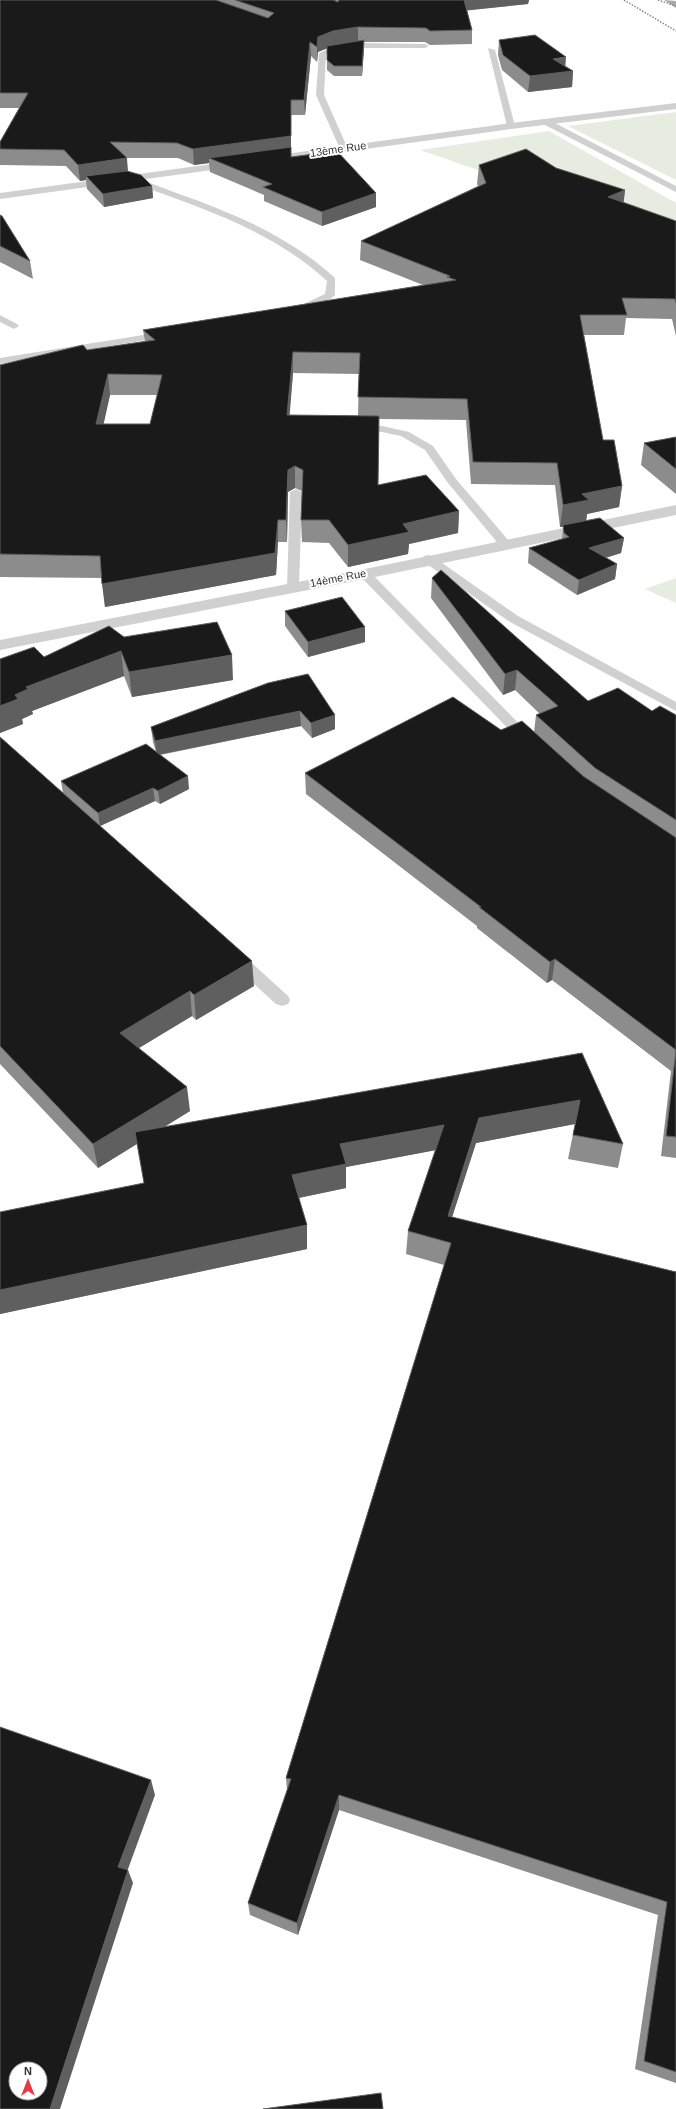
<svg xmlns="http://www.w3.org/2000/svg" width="676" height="2109" font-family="Helvetica,sans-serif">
	<rect width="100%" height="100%" fill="#fff"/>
	<g fill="#e6ecdf">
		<path d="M676,112v68l-108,-54z"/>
		<path d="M549,131l127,72v35l-256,-88z"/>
		<path d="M676,578v25l-31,-14z"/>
	</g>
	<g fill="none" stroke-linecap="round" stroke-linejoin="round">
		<g fill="#d0d0d0" fill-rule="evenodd">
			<path d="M358,43l67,1 4,2 -4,2h-67l-32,6 -2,41 24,54 -4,2 -4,-2 -24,-54 3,-42 14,-6z"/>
			<path d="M488,48l7,2 20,76 -1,2 -7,-2z"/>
			<path d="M545,121h6l125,65v6l-131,-67z"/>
			<path d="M130,176c16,5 33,12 49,18 57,20 111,43 156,84v17c-6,7 -33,20 -42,18v-4l32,-15 2,-13c-56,-52 -129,-74 -200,-100l-1,-2z"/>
			<path d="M0,315l17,9 2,2 -5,3 -14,-7z"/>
			<path d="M168,331l5,3 -2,2 -171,28v-6z"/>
			<path d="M356,425l26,1 27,6 24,14 23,33 53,62 2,3 -2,3h-8l-53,-64 -23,-33 -24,-14 -19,-4 -30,-2 -1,-2 1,-2z"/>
			<path d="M296,489l6,3 -3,95 -6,4 -6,-4 3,-95z"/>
			<path d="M428,555l4,1 86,60 158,86v9l-166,-89 -86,-60 -2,-3 2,-3z"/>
			<path d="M365,570l4,1 164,167 2,3 -2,3h-10l-162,-167 -2,-3 2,-3z"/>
			<path d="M236,952l6,2 46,42 2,4 -2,4 -6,2 -6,-2 -46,-42 -2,-4 2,-4z"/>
		</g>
		<g fill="#d0d0d0" fill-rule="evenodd">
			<path d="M676,103v6l-165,20 -511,70v-6l511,-70z"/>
			<path d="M676,505v10l-311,64 -365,71v-10l365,-71z"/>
		</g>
		<path fill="#ababab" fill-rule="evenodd" d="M664,0l12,1v7z"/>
		<g stroke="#888" stroke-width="1.5" stroke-dasharray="1.5 1.5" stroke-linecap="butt">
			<path d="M624,0l52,31"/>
			<path d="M658,0l18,6"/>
		</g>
	</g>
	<g fill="#8c8c8c" fill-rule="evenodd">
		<path d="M0,0h529l-1,4 -61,6 5,20v14l-42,1 -5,-3h-61l-2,34h-28l-7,-6v-22l-9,4 -1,10 -6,-6 -6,59h-14v42l85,36v14l-54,19 -58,-25v-6l-54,-23 -1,-9 -15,2 -16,-7h-52l2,13 24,15 1,12 -49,9 -17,-18 -1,-9 -6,1 -14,-15 -66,-1v-23l19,-34h-19z"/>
		<path d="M499,40l74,31 -1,16 -44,5 -26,-22 -4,-15z"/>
		<path d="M479,165l77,3 69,22 -2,12 53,19v115l-4,-17 -46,-1 -2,17h-40l19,105 19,46 -3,21 -32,7 -1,7 38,17 -3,15 -15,5 11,6 -2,15 -38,16 -49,-32 1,-15 33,-8 1,-13h-3l-5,-42 -84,-1 -5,-64 -87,-1 -1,66 81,26 -1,22 -49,11 -1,10 -60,13 -19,-24 -27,-1 -1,-22 1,-29 -7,-3 -7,4 -1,50h-9l-2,33 -171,32 -3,-29 -102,-1v-212l87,-15 58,-9 -2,-11 280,-45 -63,-25 1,-19 117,-55 -1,-2zM293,373l66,1 -1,42 -69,-1zM110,395h47l-7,29h-47z"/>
		<path d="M0,215l30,46 3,18 -33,-17z"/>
		<path d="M676,437v57l-35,-29 3,-22z"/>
		<path d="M432,578l156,123 88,14v443l-15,-2 10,-85 -119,-91 -5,3 -70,-55v-2l-171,-132 -1,-21 196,-43 33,2 2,-17 4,-1 -25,-24 -12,5 -72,-97z"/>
		<path d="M285,611l80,31 -57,15 -23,-31z"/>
		<path d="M124,637l109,43 -101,17 -8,-21 -92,35 1,3 -11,5 1,5 -23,9v-74l44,-2z"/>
		<path d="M268,683l67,46 -23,9 -11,-12 -141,29 29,34 -29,15 -5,-3 -55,25 154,160 -58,34 -4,-4 -53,32 51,63 -26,16 418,-74 41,91 -5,24 -50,-9 7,-35 -99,19 -24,74 224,55v-1v812l-41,-14 23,-154 -319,-105 -41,125 -48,-20 -2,-12 39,-113 -1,-12 158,-513 -38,-11 2,-23 27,-81 -89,17v21l-47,10 8,51 -307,65v-102l144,-29 -7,-39 -39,24 -98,-104v-327l63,56 -2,-12 95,-29 -3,-10 -2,-15z"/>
	</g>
	<g fill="#5f5f5f">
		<path d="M463,0h66l-1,4 -66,7z"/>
		<path d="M358,27v15l-25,4 -15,6 -1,10v-15l1,-10 15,-6z"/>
		<path d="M364,40v10l-2,26v-10z"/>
		<path d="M310,42l1,14 -6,59 -1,-15z"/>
		<path d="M566,57l-1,15 8,-1 -1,16 -44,5 2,-16 23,-17z"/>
		<path d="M291,115v56l-82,-13v5l-15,2 -1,-16z"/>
		<path d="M127,158l1,16 -42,2v4l-6,1 -2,-16z"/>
		<path d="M152,186l1,12 -49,9 -1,-13z"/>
		<path d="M625,190l-2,19 -15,-12z"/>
		<path d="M376,193v14l-54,19v-14z"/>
		<path d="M293,352v21l-5,63 -1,-21z"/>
		<path d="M108,374l2,21 -11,50 -3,-21z"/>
		<path d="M295,466v22l-7,4 -1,50 -1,-22 2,-50z"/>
		<path d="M622,486l-3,21 -32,7 -1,8 -26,5 3,-22 19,-11z"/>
		<path d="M459,511l-1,22 -49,11 -1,10 -60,13v-22l55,-21z"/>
		<path d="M278,520v22l-2,33 -171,32 -3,-23z"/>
		<path d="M624,538l-3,15 -34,10 2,-15z"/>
		<path d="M617,564l-2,15 -38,16 2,-15z"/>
		<path d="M365,627v15l-57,15v-15z"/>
		<path d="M121,651l3,25 -92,35 1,3 -11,5 1,5 -23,9v-27l15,-11 11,-8z"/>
		<path d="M232,655l1,25 -101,17 -3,-25z"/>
		<path d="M517,670l-2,20 -12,5 2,-21z"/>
		<path d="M300,711l1,15 -144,29 -2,-14z"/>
		<path d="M335,715v14l-23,9 -1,-15z"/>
		<path d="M188,776l1,13 -29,15 -2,-13z"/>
		<path d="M153,788l2,13 -55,25 -2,-13z"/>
		<path d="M555,959l-3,21 -5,3 3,-21z"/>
		<path d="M252,961l2,25 -58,34 -2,-25z"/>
		<path d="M190,991l2,25 -68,41 -4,-24z"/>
		<path d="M187,1087l3,24 -92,57 -5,-24z"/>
		<path d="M580,1100l-5,24 -99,19 -31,96 3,-23 31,-98z"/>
		<path d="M444,1125l-2,24 -96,18v21l-53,11 -1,-24 48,-31z"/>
		<path d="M307,1225v24l-307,65v-24z"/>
		<path d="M151,1780l4,15 -31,85 -6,-13z"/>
		<path d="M339,1795v15l-41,125 -1,-12z"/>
		<path d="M128,1870l5,13 -73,226h-10z"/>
	</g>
	<g fill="#1a1a1a" stroke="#5f5f5f" fill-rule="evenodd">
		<path d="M0,0h216l52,18 6,-5 -39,-13h98l5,2 1,-2h125l8,30 -42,1 -4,-3 -68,-1 -25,4 -15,6 -1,10 -7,-5 -6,58h-13v36l-98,13 -16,-6 -67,-1 17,16 -49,7 -14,-15 -64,-1v-7l28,-49h-28z"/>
		<path d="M535,35l31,22 -13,2 20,12 -43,5 -27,-21 -4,-15z"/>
		<path d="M364,40l-2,26h-28l-7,-6v-14z"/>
		<path d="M291,147v10l46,-6 39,42 -54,19 -59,-25 9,-3 -63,-26z"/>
		<path d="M526,149l30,19 69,22 -17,7 68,24v82l-1,-4 -53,-1 5,17h-47l23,125h11l8,46 -40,8 7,6 -26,5 -6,-42 -84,-1 -6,-63 -109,-2 2,-44 -67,-1 -6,63 92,1 -1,69 48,-10 33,36 -56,13 6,8 -61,13 -19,-25h-28l2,-50 -8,-4 -7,4 -2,50h-8l-3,33 -173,31 -2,-28 -100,-2v-189l83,-20 4,5 68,-10 -12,-10 313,-50 -9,-3 3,-1 -89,-35 125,-58 -7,-18zM108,374l54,1 -12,49h-54z"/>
		<path d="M127,171l14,4 11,11 -49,8 -17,-18z"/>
		<path d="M0,215l2,1 28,45 -30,-15z"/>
		<path d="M676,437v32l-32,-26z"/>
		<path d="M600,518l24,20 -35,10 28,16 -38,16 -50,-32 40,-11 -5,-4 -1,-8z"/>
		<path d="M441,570l147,131 30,-13 34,23 8,-5 16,9v105l-81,-52 -59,-53 22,-9 -41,-36 -12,4 -73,-96z"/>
		<path d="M342,597l23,30 -57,15 -23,-31z"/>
		<path d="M217,622l15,33 -103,17 -8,-21 -95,36 2,2 -13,6 3,4 -18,7v-47l34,-12 10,10 65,-31 15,11z"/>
		<path d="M308,674l27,41 -24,8 -11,-12 -145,30 -4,-14 117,-44z"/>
		<path d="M453,697l48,33 21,-9 61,55 92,61 1,1v299l-10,-1 10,-86 -121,-91 -5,3 -71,-55h2l-176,-134z"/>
		<path d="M0,737l252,224 -58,34 -4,-4 -70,42 67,54 -94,57 -93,-98z"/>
		<path d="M146,744l42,32 -30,15 -5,-3 -55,25 -37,-32z"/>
		<path d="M582,1053l41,91 -50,-9 7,-35 -101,18 -31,98 228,56v-1v801l-32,-11 23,-159 -328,-107 -42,128 -49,-20 43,-124 -5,-1 165,-535 -43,-12 36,-106 -104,19 6,20 -54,11 15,50 -307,65v-78l144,-29 -9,-51z"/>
		<path d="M0,1727l151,53 -33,87 10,3 -78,239h-50zM16,2069h24v24h-24z"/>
		<path d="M381,2093l2,16h-120z"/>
	</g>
	<g text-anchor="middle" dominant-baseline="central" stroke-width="4" stroke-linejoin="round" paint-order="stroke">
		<g font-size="11" fill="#333" stroke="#fff">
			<text transform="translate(338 149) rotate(-8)">13ème Rue</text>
			<text transform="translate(338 578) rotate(-11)">14ème Rue</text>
		</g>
	</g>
	<g transform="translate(28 2081)"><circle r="19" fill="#ffffff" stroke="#adadad"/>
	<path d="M0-3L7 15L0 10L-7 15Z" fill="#e63946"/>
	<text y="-6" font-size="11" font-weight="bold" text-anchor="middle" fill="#333333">N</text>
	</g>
</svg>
